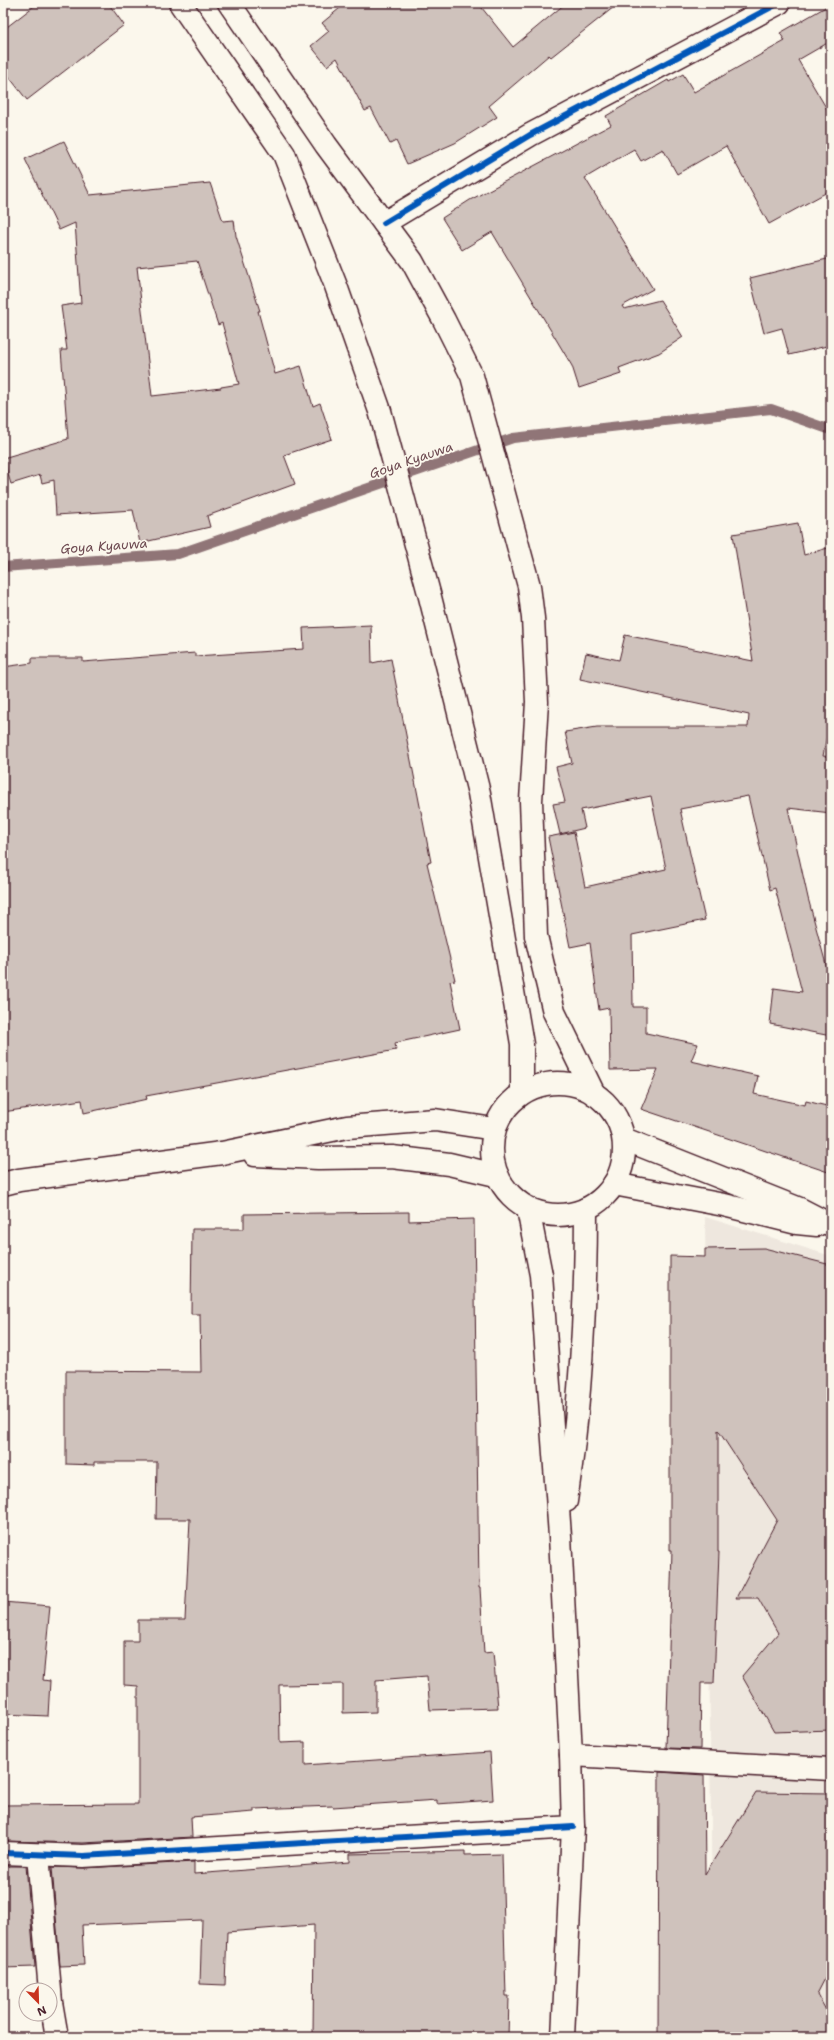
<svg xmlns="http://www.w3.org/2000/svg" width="834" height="2040" font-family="'Shantell Sans',sans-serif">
	<rect width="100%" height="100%" fill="#fbf7ec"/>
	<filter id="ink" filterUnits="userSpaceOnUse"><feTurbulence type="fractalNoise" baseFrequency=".025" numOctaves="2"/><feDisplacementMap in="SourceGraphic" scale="8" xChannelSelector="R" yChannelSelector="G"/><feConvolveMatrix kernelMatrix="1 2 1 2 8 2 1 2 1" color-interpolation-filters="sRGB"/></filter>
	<g filter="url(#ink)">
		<path fill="#eee7de" d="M705,1217l126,39v781h-118z"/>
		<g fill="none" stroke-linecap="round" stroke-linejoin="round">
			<path stroke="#907477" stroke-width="10" d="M3,567l175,-13 335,-116 258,-29 60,21"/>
		</g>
		<g fill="#cfc2bc" stroke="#4a1f2b" fill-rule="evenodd">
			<path d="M38,3h70l16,22 -97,75 -24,-31v-39z"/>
			<path d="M346,3h132l35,44 53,-44h53l-68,54 -2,-2 -60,51 8,11 -42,26 -48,21 -11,-23 -6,3 -19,-36 -6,3 -28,-53 -10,8 -16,-20 18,-15 -7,-8z"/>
			<path d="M831,4v37l-33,19 33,56v74l-62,34 -43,-78 -49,28 -14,-25 -22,12 -7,-12 -49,29 68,111 -31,17 2,3 36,-9 23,37 -24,16 -40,15 2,6 -42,14 -7,-22 -80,-134 -30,18 -20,-32 28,-18 141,-75 -5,-9 62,-36 1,2 14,-8 11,18 91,-51 -5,-8z"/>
			<path d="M64,141l26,54 120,-12 13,38 11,-1 2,16 24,75h-2l17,63 26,-8 12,40 7,-3 12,36 -48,16 11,29 -88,32 3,11 -70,16 -7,-33 -77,5 -2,-35 -12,3 -2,-8 -29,9 -8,-26 65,-19 -7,-89h6l-6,-44 20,-3 -6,-80 -16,7 -34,-71zM197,261l21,64 4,-2 17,61 -18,3v1l-69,8 -15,-129z"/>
			<path d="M831,258v87l-42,10 -7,-27 -18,5 -14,-55z"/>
			<path d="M798,523l6,32 27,-8v168l-8,41 8,1v56l-43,-5 20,90 23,85v53l-61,-12 4,-36 28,4 -27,-104 -5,2 -22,-94 -68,13 25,111 -73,15 1,72h13v26l52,11 -7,17 67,15 -4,18 51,11 1,-4 25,6v66l-190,-64 17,-40 -48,1 -1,-62 -10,2 -9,-67 -20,4 -22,-110 26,-5 11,55 81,-18 -15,-73 -70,14 4,18 -25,6 -7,-30 12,-2 -9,-35 16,-4 -7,-31 32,-5h151l1,-12 -169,-36 6,-26 33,7 6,-25 128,26 -20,-127z"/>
			<path d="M371,625l1,38 19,-4 40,203 -4,1 28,117 -5,1 10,48 -65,14 1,7 -250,46 1,3 -63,14 -2,-13 -79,12v-445l29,-4v-5h51v4l112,-9v3l109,-7 -1,-21z"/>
			<path d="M409,1212v9l65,-2 5,369h1l4,65 9,-1 5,56 -68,2 -3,-34 -51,4v32l-33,1v-29l-64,1 1,58 25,-1v23l185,-13 3,48 -56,4v-4l-104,7v-1l-79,3v3l-63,5 1,20 -109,6 -80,-2v-36l135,-1v-118l-14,-1v-44h14v-21h47l5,-101h-34l1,-57h-63v3l-28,-1v-93l135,1 -1,-58h-9l1,-85h52v-15z"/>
			<path d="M764,1248l67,17v465l-57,2 -32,-56 36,-43 -20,-35h-22l41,-78 -59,-90v122h1l-5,131h-13l-1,66 -34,-1 6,-198h-2v-294l35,1v-8z"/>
			<path d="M3,1602l47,4 -7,74 7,1 -2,35 -45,-2z"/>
			<path d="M659,1772l45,3 1,99 51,-82 75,1v174l-14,27 14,25v18h-173z"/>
			<path d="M465,1851v4l37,-1 4,142h3l-1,41h-195l1,-112 -87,7 -2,53 -25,-1 2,-64 -120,5 2,40 -24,1 -8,-99 32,1 110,-6v12l156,-12v-8z"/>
			<path d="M3,1866h23l9,101 -32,1z"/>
		</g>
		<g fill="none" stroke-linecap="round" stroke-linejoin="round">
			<g stroke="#4a1f2b" stroke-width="25">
				<g id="minor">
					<path d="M384,223l146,-88 249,-132"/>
					<path d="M571,1755l260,14"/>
					<path d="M3,1853l80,3 490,-29"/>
					<path d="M38,1855l13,147 6,35"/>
				</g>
			</g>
			<g stroke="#4a1f2b" stroke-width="25">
				<g id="major">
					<path d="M180,3l104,151 52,132 44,125 50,186 49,196 43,251v49"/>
					<path d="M229,3l97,142 86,116 32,59 28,56 57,210 4,32 4,84 -6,99 5,135 18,76 40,82"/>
					<circle cx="558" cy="1149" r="66"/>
					<path d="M624,1139l176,70 31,16"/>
					<path d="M255,1155l63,3 74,-1 57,7 47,11"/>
					<path d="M3,1184l16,-4 203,-27 125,-26 88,-7 59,9"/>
					<path d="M614,1184l110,21 73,18 20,2"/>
					<path d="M528,1209l13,66 19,261 11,219 2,72 -10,210"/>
					<path d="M566,1501c15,-98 20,-193 20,-292"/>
				</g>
			</g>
			<use href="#minor" stroke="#fbf7ec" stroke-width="22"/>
			<use href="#major" stroke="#fbf7ec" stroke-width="22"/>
			<g stroke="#fbf7ec" stroke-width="8">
				<g id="cycleway">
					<path d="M384,223l146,-88 249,-132"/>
					<path d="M3,1853l80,3 490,-29"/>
				</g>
			</g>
			<use href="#cycleway" stroke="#0057b8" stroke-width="6"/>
		</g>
	</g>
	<g text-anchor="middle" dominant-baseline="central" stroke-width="3.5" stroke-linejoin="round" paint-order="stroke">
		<g font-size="13" font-style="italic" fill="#6d4a51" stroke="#fbf7ec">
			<text transform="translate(411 460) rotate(-19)">Goya Kyauwa</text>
			<text transform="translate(104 546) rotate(-4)">Goya Kyauwa</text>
		</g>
	</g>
	<rect width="834" height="2040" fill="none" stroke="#fbf7ec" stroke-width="16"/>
	<rect x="8" y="8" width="818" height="2024" fill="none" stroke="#4a1f2b" stroke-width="1.5" filter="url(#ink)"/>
	<g transform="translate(38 2002) rotate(157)"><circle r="19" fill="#fbf7ec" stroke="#b4a19f"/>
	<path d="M0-3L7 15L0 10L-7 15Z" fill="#c8321e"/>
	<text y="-6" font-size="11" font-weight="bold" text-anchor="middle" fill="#4a1f2b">N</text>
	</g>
</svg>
